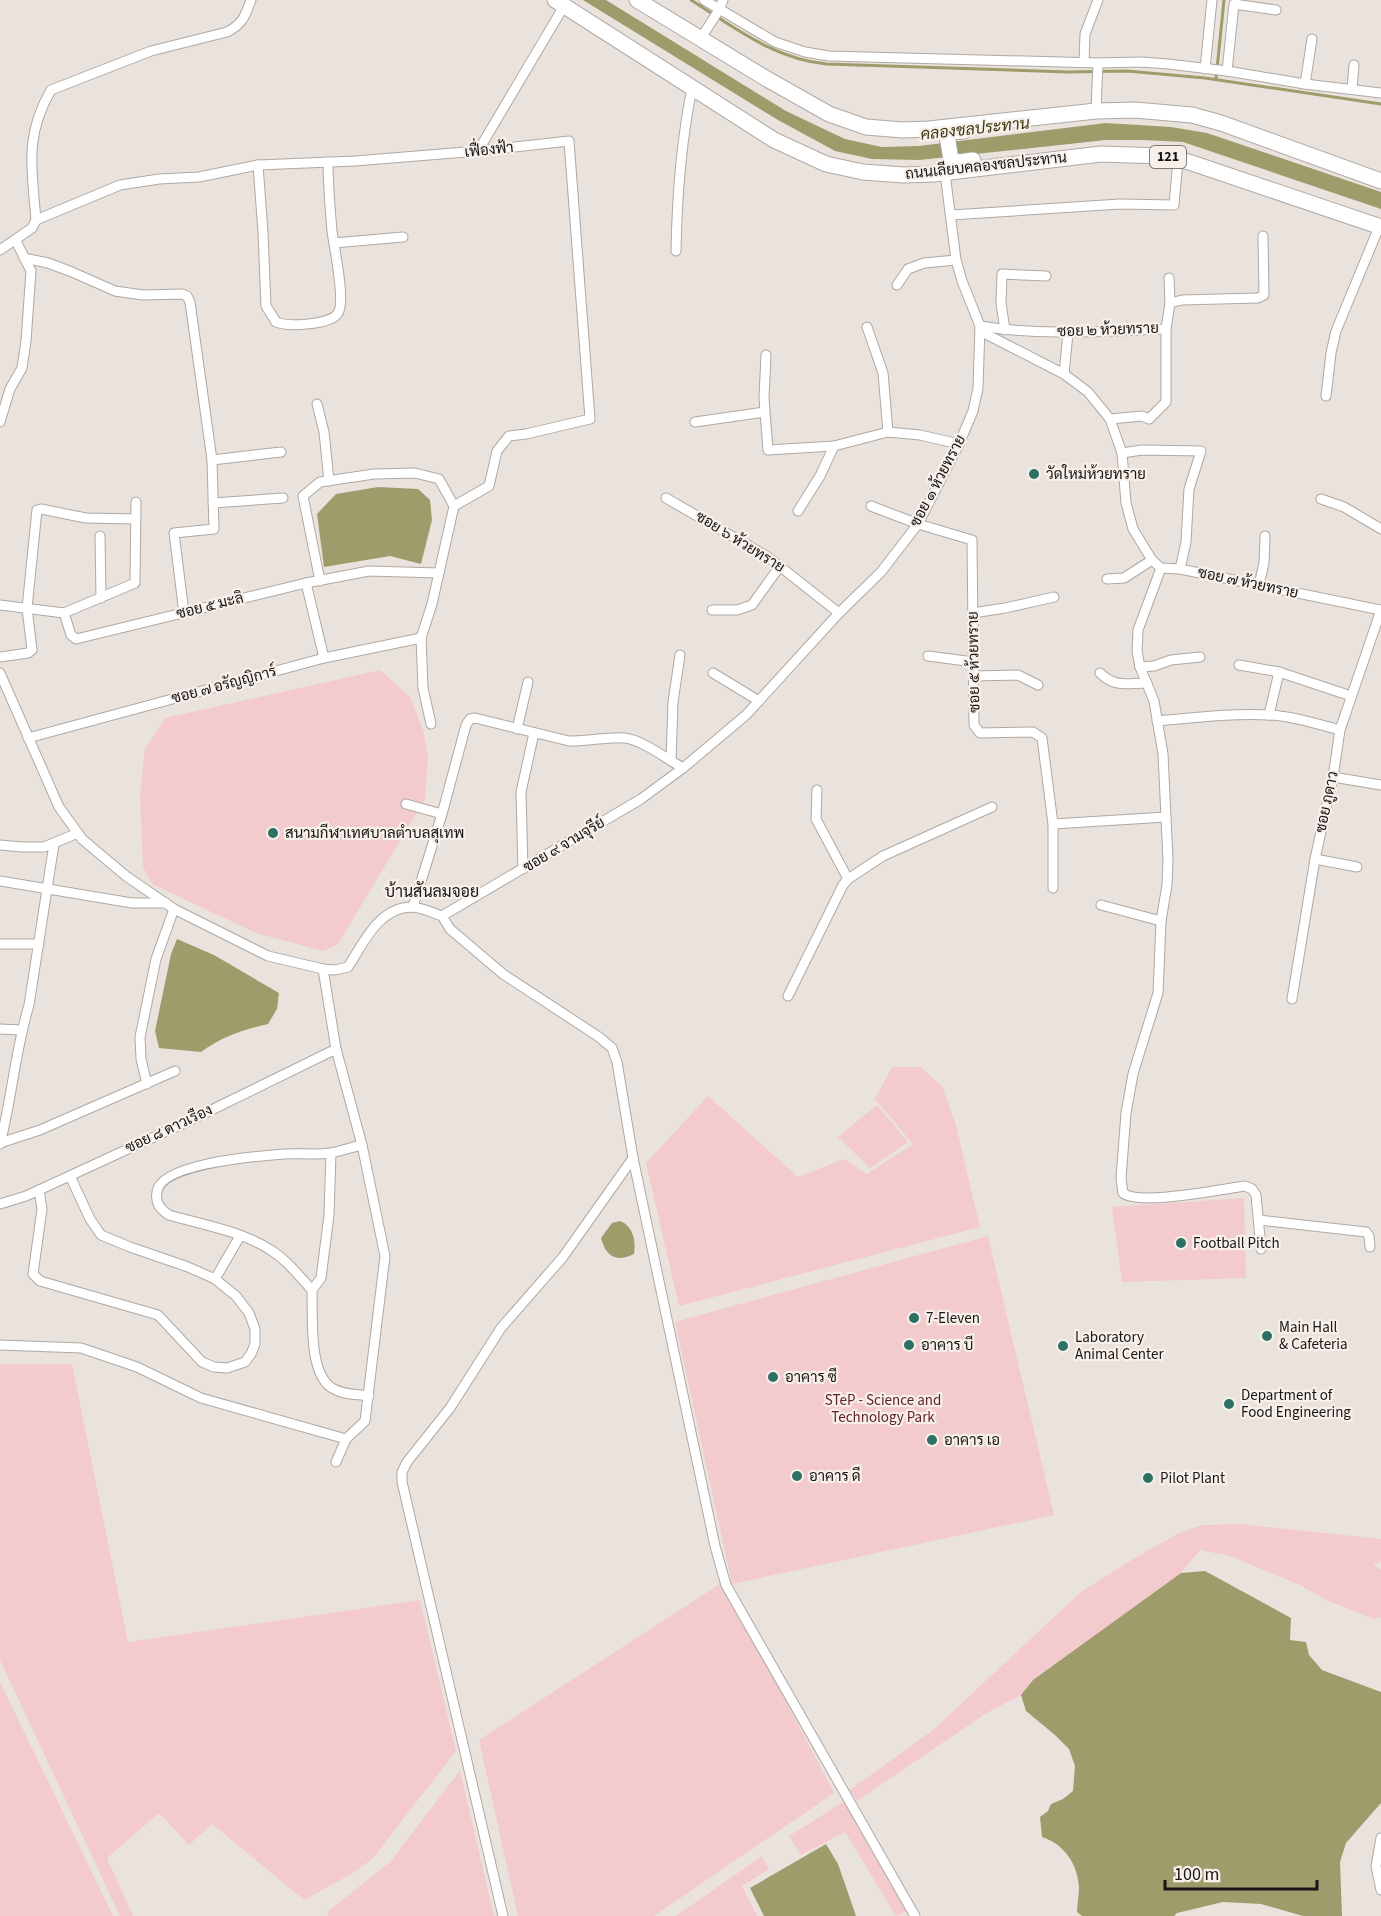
<svg xmlns="http://www.w3.org/2000/svg" width="1381" height="1916" font-family="'Source Sans 3',Sarabun,sans-serif">
	<rect width="100%" height="100%" fill="#eae3dd"/>
	<g fill="#f3cace">
		<path d="M380,670l30,27 13,33 5,25 -3,44 -87,145 -15,7 -67,-18 -104,-49 -9,-17 -3,-72 5,-46 20,-31z"/>
		<path d="M892,1067h28l22,19 13,36 25,105 -301,79 -33,-143 62,-67 90,81 46,-18 23,15 46,-30 -38,-45z"/>
		<path d="M877,1105l31,37 -38,26 -32,-31z"/>
		<path d="M1244,1198l2,80 -124,4 -10,-75z"/>
		<path d="M988,1236l66,279 -322,69 -57,-262z"/>
		<path d="M0,1364h72l56,278 292,-42 36,151 -83,107 -18,14 -51,28 -92,-76 -23,21 -29,-31h-2l-51,44 26,58h-13l-120,-256z"/>
		<path d="M1240,1524l141,15v22l-8,4 8,5v47l-7,2 -48,-19 -26,-15 -70,-29 -30,-6 -19,23 -148,107 -12,15 -36,19 -128,87 -7,-11 83,-60 149,-139 53,-33 44,-25 24,-8z"/>
		<path d="M723,1582l111,211 -180,123h-136l-39,-176z"/>
		<path d="M0,1682l113,234h-113z"/>
		<path d="M460,1771l34,145h-166l-1,-4 63,-50z"/>
		<path d="M845,1801l63,109 -12,6 -51,-84 -44,23 -12,-19z"/>
		<path d="M762,1856l7,13 -27,17 15,30h-81z"/>
	</g>
	<g fill="#9e9c6b">
		<path d="M583,0h23l180,111 59,28 37,8 37,-1 187,-23 65,4 36,6 174,59v17l-198,-67 -40,-2h-37l-187,20 -47,-1 -37,-8 -57,-31z"/>
		<path d="M378,487l40,2 12,11 2,20 -11,44 -31,-8 -66,11 -7,-53 19,-20z"/>
		<path d="M177,939l37,16 65,38 -2,16 -9,15c-26,6 -45,12 -67,28l-42,-4 -4,-17 16,-77z"/>
		<path d="M620,1221c13,5 16,20 14,33 -19,9 -28,2 -33,-16l11,-15z"/>
		<path d="M1205,1571l86,47 -1,22 16,2 3,13 13,15 59,22v111l-35,40 -6,19 2,54h-39l-42,-12 -38,-2 -46,11 -3,3h-92l-5,-4c0,-8 2,-16 2,-24 -1,-24 -15,-44 -37,-51l-2,-20 8,-6 3,-7 12,-5 10,-8 2,-25 -6,-17 -14,-14 -29,-24 -5,-16 12,-15 148,-107z"/>
		<path d="M826,1844l12,20 18,52h-92l-14,-28z"/>
	</g>
	<g fill="none" stroke-linecap="round" stroke-linejoin="round">
		<g stroke="#9e9c6b" stroke-width="3">
			<path d="M691,0c44,28 83,59 136,64l241,8 59,-1 78,7 176,26"/>
			<path d="M1216,79l8,-79"/>
		</g>
		<g stroke="#afa8a3" stroke-width="11">
			<g id="street">
				<path d="M704,0l71,42 30,10 24,4 269,7 43,-1 27,2 59,7 78,13 76,9"/>
				<path d="M701,38l18,-28 4,-10"/>
				<path d="M1084,62l1,-28 13,-34"/>
				<path d="M1205,69l7,-69"/>
				<path d="M1227,71l7,-67 42,6"/>
				<path d="M1305,84l7,-45"/>
				<path d="M1352,89l2,-24"/>
				<path d="M1096,111l2,-48"/>
				<path d="M478,151l86,-145"/>
				<path d="M258,165l5,67 3,74 10,16c12,5 55,3 62,-9 8,-12 -4,-65 -6,-82 -2,-23 -4,-46 -4,-69"/>
				<path d="M951,215l169,-11 54,1 4,-45"/>
				<path d="M36,220l84,-35 39,-6 40,-2 59,-12 97,-4 123,-10 91,-10 21,278 -64,15 -17,2 -12,15 -8,35 -35,20"/>
				<path d="M334,243l69,-6"/>
				<path d="M0,250l32,-22 4,-8c-4,-50 -12,-84 15,-130l100,-39 76,-19c16,-8 18,-16 24,-32"/>
				<path d="M676,251c1,-55 5,-109 16,-163"/>
				<path d="M24,258l24,5 24,9 43,19 28,4 39,-1 5,2 3,6 22,158 2,69 -40,4 10,80"/>
				<path d="M1169,278l1,25"/>
				<path d="M897,285l11,-16 16,-6 32,-3"/>
				<path d="M980,326c61,10 124,5 186,3l4,-26 12,-3 76,-2 6,-3 -1,-59"/>
				<path d="M867,327l16,46 5,59"/>
				<path d="M1005,330l-4,-27 1,-29 44,2"/>
				<path d="M980,331l84,43 24,18 22,27 12,34 4,50 7,26 19,31 9,8 19,1 201,41 -41,120 -7,47 -18,82 -23,140"/>
				<path d="M1064,374l4,-41"/>
				<path d="M1326,396l5,-43 5,-22 43,-104"/>
				<path d="M317,404l7,28 5,49"/>
				<path d="M765,412l-1,-15 2,-42"/>
				<path d="M1110,419l32,-3 7,3 17,-17v-73"/>
				<path d="M0,422l10,-33 12,-21 4,-27 5,-70 -15,-30"/>
				<path d="M695,422l70,-10 3,38 66,-4 54,-14 32,3 39,9"/>
				<path d="M1122,453l20,-3 59,1 -12,38 -3,53 -6,27"/>
				<path d="M212,460l69,-8"/>
				<path d="M666,498l102,59 71,56"/>
				<path d="M1321,499l23,8 37,22"/>
				<path d="M213,503l70,-5"/>
				<path d="M871,506l47,18 54,16 2,185 6,8 53,-1 9,6 11,86v64"/>
				<path d="M798,511l22,-35 14,-30"/>
				<path d="M100,536l1,62"/>
				<path d="M1161,568l-23,62 -1,21 3,16 14,34 9,53 5,106 -1,25 -6,36 -3,72 -25,81 -7,39 -5,65 2,15c16,13 99,-4 122,-7l7,3 4,6 5,54"/>
				<path d="M1107,579l17,-1 28,-18"/>
				<path d="M320,581l-17,-85 17,-14 54,-8 41,-1 24,6 15,27 -22,98 -11,34 2,50 8,36"/>
				<path d="M306,583l18,75"/>
				<path d="M1259,585l5,-22 1,-27"/>
				<path d="M0,605l64,8 7,22 5,4 230,-56 63,-12 70,2"/>
				<path d="M712,610h25l15,-5 28,-39"/>
				<path d="M64,613l71,-30 1,-81"/>
				<path d="M973,613l32,-5 49,-11"/>
				<path d="M928,656l46,6"/>
				<path d="M0,657l28,-4 4,-3 -5,-42 10,-98 4,-1 45,9 50,1"/>
				<path d="M1239,665l40,7"/>
				<path d="M1140,667l14,-1 17,-6 29,-3"/>
				<path d="M0,673l59,134 23,32 44,37 48,33 94,47 55,13 12,1 13,-3c15,-23 30,-59 63,-60 10,0 22,6 31,9l8,13 53,45 96,63 13,11 5,14 16,96 82,388 11,39 189,331"/>
				<path d="M713,673l46,28"/>
				<path d="M1100,673c15,15 27,10 47,10"/>
				<path d="M974,676l44,-1 20,10"/>
				<path d="M1269,715l10,-43 72,24"/>
				<path d="M1157,721c37,-3 74,-8 111,-6 24,1 49,9 72,15"/>
				<path d="M517,729l11,-47"/>
				<path d="M28,738l296,-80 97,-20"/>
				<path d="M671,761l2,-59 7,-47"/>
				<path d="M1333,777l48,8"/>
				<path d="M406,804l36,10"/>
				<path d="M1053,824l113,-7"/>
				<path d="M0,845l22,2h22l34,-14"/>
				<path d="M1315,859l42,8"/>
				<path d="M523,869l-2,-77 13,-59"/>
				<path d="M848,879l35,-23 109,-49"/>
				<path d="M0,881l132,22h34"/>
				<path d="M1101,905l60,16"/>
				<path d="M413,907l29,-93 24,-89 4,-6 5,-1 94,23c18,1 39,-5 56,-3 17,2 42,21 58,30"/>
				<path d="M442,916l199,-117 42,-31 63,-53 93,-102 42,-41 37,-48 41,-80 14,-33 5,-23 2,-62 -18,-45 -6,-21 -11,-87"/>
				<path d="M0,944h39"/>
				<path d="M323,969l13,80 26,96 23,111 -20,165 -19,18 -10,23"/>
				<path d="M788,996l55,-111 5,-6 -32,-60 1,-29"/>
				<path d="M0,1029l21,1"/>
				<path d="M147,1084l-6,-25 -1,-22 16,-78 18,-50"/>
				<path d="M0,1143l40,-13 135,-59"/>
				<path d="M0,1144c12,-46 15,-93 29,-139l25,-161"/>
				<path d="M362,1145c-10,2 -21,6 -31,8 -15,2 -31,0 -47,1 -24,2 -124,9 -127,38 -2,11 3,17 12,23 31,9 72,16 100,34 17,10 30,27 43,41 1,26 -4,83 20,98 11,7 24,6 37,8"/>
				<path d="M39,1190l3,19 -9,65 7,7 118,34 44,47 12,5 13,1 18,-6 6,-8 4,-10v-15l-6,-16 -13,-17 -21,-17 -27,-12 -58,-20 -29,-12 -11,-16 -20,-43"/>
				<path d="M0,1204l26,-8 167,-77 143,-70"/>
				<path d="M1259,1220l107,12 3,4 1,11"/>
				<path d="M215,1279l25,-43"/>
				<path d="M312,1290l9,-12 8,-63 2,-62"/>
				<path d="M0,1345l81,3 56,19 64,31 145,41"/>
				<path d="M1381,1838l-5,28 5,24"/>
				<path d="M503,1916l-101,-434v-10l5,-10 43,-54 51,-80 62,-71 70,-99"/>
			</g>
		</g>
		<g stroke="#afa8a3" stroke-width="17">
			<g id="primary">
				<path d="M555,0l219,140 52,24 37,8 41,3 29,-1 168,-20 61,2 27,6 192,65"/>
				<path d="M637,0l130,79 62,35 37,13 37,3 26,-1 167,-18 39,-1 57,5 29,8 160,58"/>
				<path d="M964,131l-13,1 -4,3 4,25 8,2 14,-2"/>
			</g>
		</g>
		<use href="#street" stroke="#fff" stroke-width="9"/>
		<use href="#primary" stroke="#fff" stroke-width="15"/>
	</g>
	<g fill="#2d7164" stroke="#f8f0ea" stroke-width="2">
		<circle cx="1034" cy="474" r="6"/>
		<circle cx="273" cy="833" r="6"/>
		<circle cx="1181" cy="1243" r="6"/>
		<circle cx="914" cy="1318" r="6"/>
		<circle cx="1267" cy="1336" r="6"/>
		<circle cx="909" cy="1345" r="6"/>
		<circle cx="1063" cy="1346" r="6"/>
		<circle cx="773" cy="1377" r="6"/>
		<circle cx="1229" cy="1404" r="6"/>
		<circle cx="932" cy="1440" r="6"/>
		<circle cx="797" cy="1476" r="6"/>
		<circle cx="1148" cy="1478" r="6"/>
	</g>
	<g text-anchor="middle" dominant-baseline="central" stroke-width="4.5" stroke-linejoin="round" paint-order="stroke">
		<rect fill="#f8f0ea" stroke="#5b5754" stroke-width="1.5" x="1150" y="146" width="36" height="22" rx="4.5"/>
		<g font-size="14" font-weight="bold" fill="#181514">
			<text x="1168" y="157">121</text>
		</g>
		<g font-size="15" fill="#181514" stroke="#f8f0ea">
			<text transform="translate(489 150) rotate(-6)">เฟื่องฟ้า</text>
			<text transform="translate(986 166) rotate(-6)">ถนนเลียบคลองชลประทาน</text>
			<text transform="translate(1108 330) rotate(-2)">ซอย ๒ ห้วยทราย</text>
			<text transform="translate(938 481) rotate(-62)">ซอย ๑ ห้วยทราย</text>
			<text transform="translate(740 542) rotate(32)">ซอย ๖ ห้วยทราย</text>
			<text transform="translate(1248 583) rotate(12)">ซอย ๗ ห้วยทราย</text>
			<text transform="translate(210 606) rotate(-14)">ซอย ๕ มะลิ</text>
			<text transform="translate(974 662) rotate(-91)">ซอย ๕ ห้วยทราย</text>
			<text transform="translate(224 685) rotate(-15)">ซอย ๗ อรัญญิการ์</text>
			<text transform="translate(1327 802) rotate(-78)">ซอย ภูดาว</text>
			<text transform="translate(564 845) rotate(-31)">ซอย ๙ จามจุรีย์</text>
			<text transform="translate(169 1129) rotate(-25)">ซอย ๘ ดาวเรือง</text>
		</g>
		<g font-size="15" fill="#181514" stroke="#f8f0ea" text-anchor="start">
			<text x="1046" y="474">วัดใหม่ห้วยทราย</text>
			<text x="285" y="833">สนามกีฬาเทศบาลตำบลสุเทพ</text>
			<text x="1193" y="1243">Football Pitch</text>
			<text x="926" y="1318">7-Eleven</text>
			<text x="1279" y="1327">Main Hall<tspan x="1279" dy="17">&amp; Cafeteria</tspan></text>
			<text x="1075" y="1337">Laboratory<tspan x="1075" dy="17">Animal Center</tspan></text>
			<text x="921" y="1345">อาคาร บี</text>
			<text x="785" y="1377">อาคาร ซี</text>
			<text x="1241" y="1395">Department of<tspan x="1241" dy="17">Food Engineering</tspan></text>
			<text x="944" y="1440">อาคาร เอ</text>
			<text x="809" y="1476">อาคาร ดี</text>
			<text x="1160" y="1478">Pilot Plant</text>
		</g>
		<g font-size="15" fill="#611e2c" stroke="#f8f0ea">
			<text x="883" y="1400">STeP - Science and<tspan x="883" dy="17">Technology Park</tspan></text>
		</g>
		<g font-size="16" font-style="italic" fill="#3a380f" stroke="#f8f0ea">
			<text transform="translate(975 129) rotate(-6)">คลองชลประทาน</text>
		</g>
		<g font-size="16" fill="#181514" stroke="#f8f0ea">
			<text x="432" y="892">บ้านสันลมจอย</text>
		</g>
	</g>
	<path d="M1165 1880v9h152v-9" fill="none" stroke="#181514" stroke-width="3"/>
	<text x="1174" y="1880" font-size="18" fill="#181514" stroke="#f8f0ea" stroke-width="4.5" paint-order="stroke">100 m</text>
</svg>
